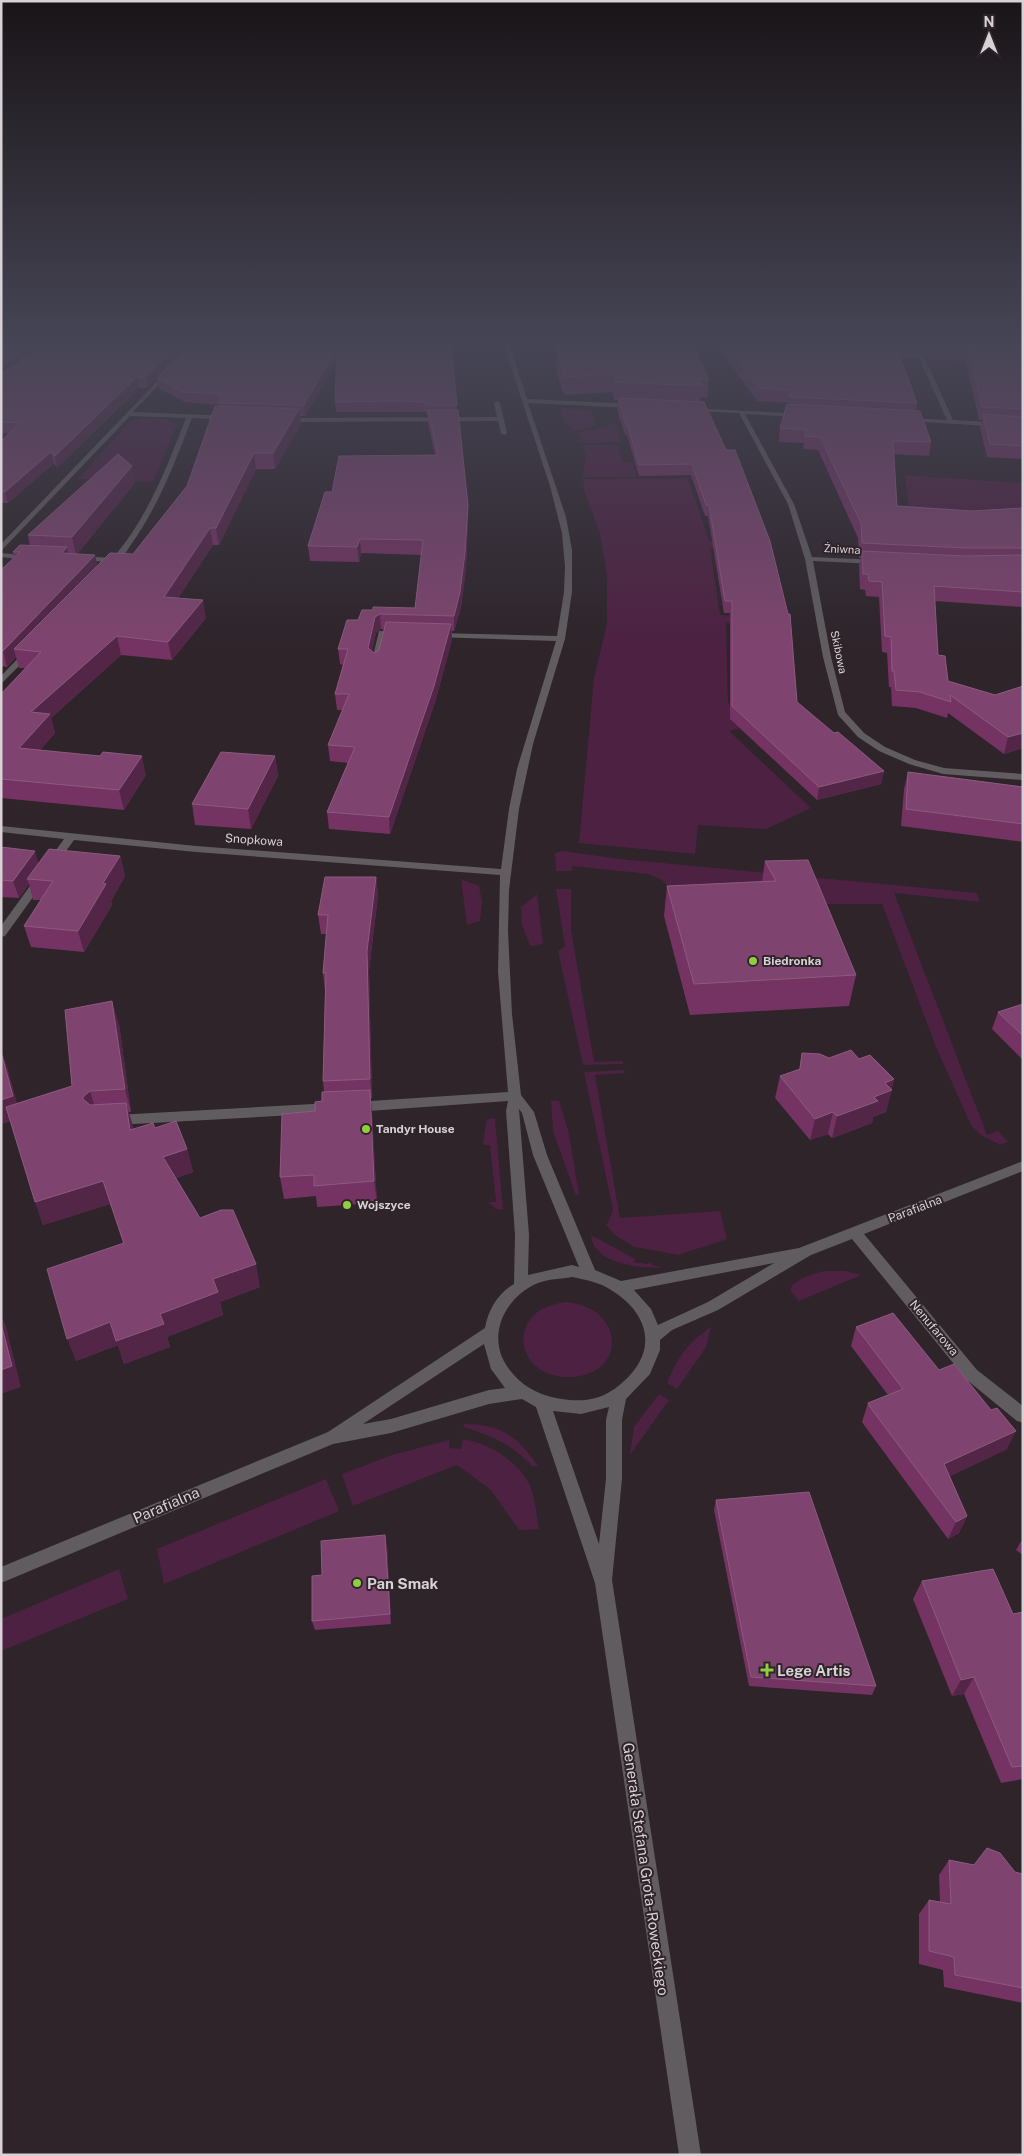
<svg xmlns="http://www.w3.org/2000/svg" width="1024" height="2156" font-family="'Public Sans',sans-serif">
	<rect width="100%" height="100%" fill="#2e242a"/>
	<g fill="#4d2141">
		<path d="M563,408l29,3 4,15 -23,5 -12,-17z"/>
		<path d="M142,418l25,1 10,5 -24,58 -75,-3 52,-57z"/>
		<path d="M616,424l5,18 -39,1 -4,-3 4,-1 -2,-5 -6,-1 34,-6v-2z"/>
		<path d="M582,445h35l6,17h9l5,15h-54l3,-21z"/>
		<path d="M905,475l118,8v28l-114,3z"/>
		<path d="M688,478l21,63 55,1 2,7 -56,-1 10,67 65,3 3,7 -62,-2 2,80 36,3 1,16 -36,9 82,77 -45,21 -68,-4 -3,29 -116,-11 15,-165 13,-54v-50l-7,-41 -16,-43 -1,-11z"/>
		<path d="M562,851l59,8 356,34 3,9 -86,-9 93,242 11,-4 10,11 -8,3 -19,-10 -10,-10 -35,-78 -54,-143h-65l-144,-13 -11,-11 -14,-6 -76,-8v5h-16l-1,-18z"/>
		<path d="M461,879l18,7 3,16 -2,19 -13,4z"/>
		<path d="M556,889h15v41l23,132 29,-1v3l-40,1 -25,-114 7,-5z"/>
		<path d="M537,894l6,50 -13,2 -8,-21 -1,-18z"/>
		<path d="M624,1070l1,3 -30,2 25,143 100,-7 7,28 -49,16 -43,-8 -19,-11 -11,-12 3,-1 5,-13 -29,-138z"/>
		<path d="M551,1100l8,1 9,29 11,64 -3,2 -23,-65z"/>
		<path d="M495,1118l8,92 -7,-1 -8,-7h8l-6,-57h-7v-3l4,-23z"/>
		<path d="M591,1235l44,24 -1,3 14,2 1,-2 5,4 11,1c-21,3 -73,-3 -74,-32z"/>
		<path d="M825,1271h20l16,4 -62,26 -9,-11c3,-11 25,-17 35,-19z"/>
		<path d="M568,1302c60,8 57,75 1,75 -58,0 -63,-71 -1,-75z"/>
		<path d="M711,1327l-5,20 -29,42 -10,-6c10,-25 21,-41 44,-56z"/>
		<path d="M659,1394l10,6 -39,55 4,-28z"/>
		<path d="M464,1424c37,0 53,12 74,42h-6c-20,-21 -40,-31 -69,-39z"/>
		<path d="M463,1439c24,4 48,18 62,38 10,13 11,36 14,52l-20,1 -28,-40 -34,-25 -104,41 -11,-32 50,-19 57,-15v8l12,1z"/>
		<path d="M326,1479l13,32 -175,73 -7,-35z"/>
		<path d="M119,1569l9,30 -127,52v-32z"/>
	</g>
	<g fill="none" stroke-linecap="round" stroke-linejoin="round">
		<g fill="#615c5f" fill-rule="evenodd">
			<path d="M503,343h6l18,56 107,5 3,2 -3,2 -106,-5 38,114 6,33v42l-7,47 -32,105 -14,65 -10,81 -1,41 4,83 9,81 13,17 13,43 48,115 26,11 178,-33 224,-87v10l-159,63 113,136 46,36v17l-6,-2 -50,-41 -115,-141 -41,16 -93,55 -46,20 -12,10v10l-10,24 -24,25 -4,21v59l-10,101 89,575h-22l-84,-572 -59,-176 -14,-8 -33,5 -98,29 -58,11 -332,139v-16l327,-135 157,-104c3,-18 13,-35 29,-44l1,-49 -9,-124 2,-10 -153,11 -6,-5 6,-5 153,-10 -10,-120 2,-97 -304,-23 -122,-12 -69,96 -4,1v-11l63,-87 -63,-7v-6l195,20 305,23 8,-60 8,-40 39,-128 -120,-4 -4,-2 4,-2 121,3 7,-44 1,-26 -3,-33 -12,-47zM519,1109l3,4 11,42 46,112 -7,-2 -44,10 1,-40zM774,1263l-66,39 -50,23 -7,-16 -17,-19zM572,1277c14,3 27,5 39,13 33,20 47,53 20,84 -23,25 -43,30 -75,24 -20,-4 -35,-13 -47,-29 -24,-31 -5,-72 29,-86 10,-4 23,-4 34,-6zM484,1344l7,25 14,19 -16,2 -98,29 -28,5zM609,1407l-3,13v59l-7,65 -46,-133 28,3z"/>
			<path d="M912,343h6l35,77 70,4v4l-116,-7 2,-3 38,2z"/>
			<path d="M168,370l2,3 -37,39 95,4 3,2 -3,2 -36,-2c-17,45 -34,89 -62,128 -5,8 -12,19 -20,22l-4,-2 3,-4 -30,-2 -4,-2 4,-2 34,2c35,-41 54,-91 73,-140l-56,-2 -129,135v-7z"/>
			<path d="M497,401l3,2 7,30 -3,2 -3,-2 -3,-12 -215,1 -3,-2 3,-2 214,-1 -3,-14z"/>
			<path d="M690,408l113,6 -2,3 -56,-3 49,90 18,53 65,3 4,2 -4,2 -64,-3 18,96 14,55 19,21 21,14 30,13 29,8 79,6v6l-80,-6 -34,-10 -30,-13 -21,-14 -20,-22 -15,-58 -18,-98 -17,-55 -49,-91 -47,-2z"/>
			<path d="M1,553l30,3 4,2 -4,2 -30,-3z"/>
			<path d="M379,631l20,1 4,2 -4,2h-13l-7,28 -4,3 -4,-3z"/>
			<path d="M26,650l7,2 -32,32v-8z"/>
			<path d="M331,1103l6,5 -6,5 -215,12 -6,-5 6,-5z"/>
		</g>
	</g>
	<g fill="#743363" fill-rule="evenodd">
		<path d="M1,343h190l-43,45h-9l-82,80 -3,-5 -46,40h-7v-62l8,-7 -8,-1z"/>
		<path d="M451,343l6,67 11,95v14l-2,49 -5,39 -7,24h-2v9l-17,62 -45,132 -61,-5 -2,-17 21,-49 -18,-2 -2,-16 15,-35h-6l-2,-16 8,-29 -3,-1 -2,-15 20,-29 15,-10 42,-2 7,-53 -61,-2 -2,9 -49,-1 -2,-15 24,-54 103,-37 -7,-32v-8h-1l-1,-3h-90l-1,-10 2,-41 -32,55h-5l1,8 -26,45h-19l-37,76h-6l-35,53 28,20 -34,42 -51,-5 -70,63 4,15 -15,17 106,25 -22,35 -123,-12v-104l24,-26h-6l-3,-11 -9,10 -6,-1v-96l13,-12 -1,-6 17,-6 -2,-11 107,-52 -58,71 18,1 2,11 36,-12 54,-68 32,-80v-1l-34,-3 -26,-14 -2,-10zM381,629h3l-5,21 -5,3 -2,-2 4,-18z"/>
		<path d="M715,343h203l1,4 -2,12 -17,-1 17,45 -1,8 15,31 -2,14 -35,-2 3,52 75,5 51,-3v99l-88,-6 3,54 10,26 47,14 28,-9v62l-19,6 -56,-41 -1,5 -31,-10 -24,-2 -1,-19h-2l-2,-34 -5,-1 -3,-55 -13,-1 -1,-6 -5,-1 -1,-24 2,-7h-2l-1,-20 -40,-88 -15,-1 1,-6 -25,-1 1,-14 9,-25 -32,-2z"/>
		<path d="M919,343h104v116l-36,-2 -7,-29 2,-8h-3l-13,-59 -39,-2z"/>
		<path d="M557,353l152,27 -2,18 -6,-1 -1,5 97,300 37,31 50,38 -3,13 -64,16 -87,-81v-106h-6l-16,-97h-3l-14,-41 -52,1 -12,-41h-2l-8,-26 1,-9h-4l-2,-8 -48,3 -8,-24z"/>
		<path d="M275,756l3,20 -27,53 -56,-4 -3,-21z"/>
		<path d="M908,772l115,15v55l-122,-16 3,-37z"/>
		<path d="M1,847l38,16 81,-7 5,20 -14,25 1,4 -28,47 -53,-5 -7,-21 17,-26h-8l-4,-16 -10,14 -18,-1z"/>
		<path d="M765,861l91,114 -7,31 -159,9 -26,-99 3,-30 95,-5z"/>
		<path d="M376,877l2,19 -9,74 3,128h-1l6,105 -60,4 -1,-11 -32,3 -4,-22 35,-66 7,-10 2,-9 -1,-11 2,-89 -2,-19 3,-39h-5l-3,-19z"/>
		<path d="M1023,1004v56l-31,-31 6,-17z"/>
		<path d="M119,1024l12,88h-2l4,17 22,-1 32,21 6,23 -17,6 24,40 60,69 -40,15 3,13 -56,22 3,10 -46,17 -6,-19 -42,16 47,-118 -13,-39 -67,21 -33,-104 -9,3v-74l6,17 10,37 55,-18z"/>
		<path d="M802,1053l27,5 30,1 35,20 -8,33 -13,5 -1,6 -40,15 -4,-4 -18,6 -35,-42 5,-22 19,-6z"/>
		<path d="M856,1327l83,43 68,79 -57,27 17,40 -8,17 -11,6 -84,-114 -2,-3 6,-19 20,-8 -37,-49z"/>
		<path d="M716,1500l160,186 -4,9 -123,-9 -35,-176z"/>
		<path d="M1023,1538v17l-7,-5z"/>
		<path d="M387,1545l4,79 -76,6 -3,-9 10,-46z"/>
		<path d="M922,1581l91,33 10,-2v167l-22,4 -37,-89 -12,2 -39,-97z"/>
		<path d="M949,1860l74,14v129l-79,-16 -1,-17 -24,-6v-50l10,-14 11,2 -1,-27z"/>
	</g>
	<g fill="#532647">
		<path d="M35,343h17l-51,35v-12z"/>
		<path d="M180,343h11l-43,45 -2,-11z"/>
		<path d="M337,349l1,10 -33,57 -1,-11z"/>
		<path d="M137,377l2,11 -82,80 -2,-12z"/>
		<path d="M299,409l2,15 -26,45 -2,-16z"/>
		<path d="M51,452l3,11 -46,40 -3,-11z"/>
		<path d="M254,453l2,16 -37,76 -3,-17z"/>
		<path d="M132,466l3,17 -59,72 -4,-18z"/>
		<path d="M468,505v14l-2,49 -5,39 -7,24v-15z"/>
		<path d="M210,528l3,17 -46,70 -3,-18z"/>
		<path d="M360,539l1,14 -2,9 -2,-15z"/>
		<path d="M67,547l3,15 -8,-9z"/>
		<path d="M95,555l3,15 -84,79 2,8 -9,10 -4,-16z"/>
		<path d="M203,600l3,18 -34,42 -4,-18z"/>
		<path d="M380,614l1,15 -5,4 -7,31 -1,-16 7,-31z"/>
		<path d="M451,624l1,16 -17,62 -45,132 -1,-17z"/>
		<path d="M117,636l4,19 -70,63 4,15 -30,34 -6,-19 12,-36z"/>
		<path d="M1023,733v15l-19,6 4,-17z"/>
		<path d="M142,756l4,19 -22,35 -5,-20z"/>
		<path d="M275,756l3,20 -27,53 -3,-20z"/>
		<path d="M884,771l-3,13 -64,16 2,-13z"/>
		<path d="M35,851l5,18 -13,10 2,5 -10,14 -6,-17z"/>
		<path d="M120,856l5,20 -14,25 1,4 -28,47 -6,-21 25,-48z"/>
		<path d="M376,877l2,19 -9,74 3,128 -2,-19 -3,-128z"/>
		<path d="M112,1001l7,23 12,88 -6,-23z"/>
		<path d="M1,1050l6,17 14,51 -20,6z"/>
		<path d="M894,1079l-3,12 1,-1 -6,22 -13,5 -1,6 -40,15 5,-22 37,-19 11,-14z"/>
		<path d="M370,1090l2,21 5,92 -3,-22z"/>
		<path d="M90,1091l7,23 -14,-15v-2z"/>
		<path d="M126,1103l7,23 4,27 -7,-23z"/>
		<path d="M833,1112l-5,22 -18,6 5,-21z"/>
		<path d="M187,1149l6,23 -24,8 -6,-23z"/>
		<path d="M103,1181l7,23 -67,21 -8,-23z"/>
		<path d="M256,1264l4,23 -40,15 3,13 -56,22 3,10 -46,17 -6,-19 -42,16 -9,-22 43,-17 50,-8 53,-35z"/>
		<path d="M1,1315l5,11 15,61 -20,7z"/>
		<path d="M1016,1431l-9,18 -70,33 7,-18z"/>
		<path d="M967,1516l-8,17 -11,6 8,-17z"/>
		<path d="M385,1535l2,10 4,79 -1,-10z"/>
		<path d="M974,1677l-10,17 -12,2 9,-16z"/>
	</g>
	<g fill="#7e446f" stroke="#8c5a7f">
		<path d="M1,343h34l-34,23z"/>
		<path d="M48,343h132l-34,34h-9l-82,79 -4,-4 -46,40 -4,-1v-50l19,-18 -19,-1v-48z"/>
		<path d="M191,343h260l6,62h-31v-3l-31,-1 -60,1 2,-53 -33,56 -85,-2 2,-9 -37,-2 -27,-14z"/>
		<path d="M558,343h134l17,37 -11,-1 4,7 -87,-4 -2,-8 -48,3 -8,-24z"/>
		<path d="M725,343h193l1,4 -23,-1 21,57 -128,-6 2,-7 -32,-2z"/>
		<path d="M928,343h95v66l-41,-2 -13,-58 -39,-2z"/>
		<path d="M618,398l86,4 22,48h9l35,91 18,73h2l7,88 37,31 4,-1 46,39 -65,16 -87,-81v-105h-7l-16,-96h-3l-14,-41 -53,1 -11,-40h-2z"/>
		<path d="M787,404l133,7 11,31 -38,-1 4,65 75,5 51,-3v40h-58l-103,-5 -1,-20 -41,-86 -15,-1 1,-6 -26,-2z"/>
		<path d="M215,406l84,3 -26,44h-19l-38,75h-6l-46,69 39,3 -35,42 -51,-6 -86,76 19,2 -31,34 81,8 3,-4 39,4 -23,34 -118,-11v-85l40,-42 -27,-3 96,-96 23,1 54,-68z"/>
		<path d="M428,410h30l10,95 -3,48 -5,39 -6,24 -74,-2 -5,3 -7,31 6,5 5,-3 7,-28 65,2 -17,62 -45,131 -62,-5 28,-65 -27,-2 21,-51h-14l13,-45h-10l9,-29h11l4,-10h11v-3l42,1 8,-68 -63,-1 -3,8 -49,-1 17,-54h7l7,-36 99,-1z"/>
		<path d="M983,414l40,3v29l-33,-2z"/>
		<path d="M118,454l14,12 -60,71 -44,-2z"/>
		<path d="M20,545l47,2 -5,6 33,2 -92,96h-2v-81l19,-18h-7z"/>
		<path d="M862,551l102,5 59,-1v37l-89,-6 4,69 7,1 3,25 47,14 28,-9v47l-15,4 -58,-42 1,7 -31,-10 -24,-2 -2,-19h-2l-1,-34 -6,-1 -3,-54 -13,-1 -1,-7h-5z"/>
		<path d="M221,752l54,4 -27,53 -56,-5z"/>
		<path d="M908,772l115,15v37l-117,-15z"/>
		<path d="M1,847l34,4 -22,30 -12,-1z"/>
		<path d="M49,849l71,7 -17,27 3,1 -28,47 -54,-5 29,-45 -26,-2z"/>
		<path d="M808,860l48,115 -162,9 -27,-98 109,-5 -11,-20z"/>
		<path d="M325,877h51l-9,74 3,128 -47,2 3,-108h-3l5,-58h-10z"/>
		<path d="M112,1001l13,88 -35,2 -7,6v2l7,6 36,-2 4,27 23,-7 2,5 21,-7 11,28 -24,8 37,61 21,-8h12l23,54 -43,15 5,13 -58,22 4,10 -48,17 -6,-19 -43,17 -20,-70 77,-26 -21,-62 -68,21 -29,-95 66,-21 -7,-76z"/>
		<path d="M1023,1004v32l-25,-24z"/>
		<path d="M851,1050l8,9 11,-4 24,24 -9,4 7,7 -18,7 4,4 -41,15 -4,-4 -18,7 -35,-43 20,-7 2,-16 18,1 9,4z"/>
		<path d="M1,1052l12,44 -12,4z"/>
		<path d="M370,1090l4,91 -60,5v-11l-34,2 2,-63 33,-3v-9l7,-1v-9z"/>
		<path d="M893,1313l46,57 15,-6 37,46 6,-2 19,23 -72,33 23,52 -11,6 -86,-115 -2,-4 35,-14 -47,-62z"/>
		<path d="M1,1323l11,43 -11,4z"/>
		<path d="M809,1492l67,194 -125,-9 -35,-177z"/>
		<path d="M385,1535l5,79 -78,7v-45l10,-1 -1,-34z"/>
		<path d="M993,1569l20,45 10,-2v154l-11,1 -38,-90 -13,3 -39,-99z"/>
		<path d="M987,1848l13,5 15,19 8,2v114l-68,-13 -1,-18 -25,-6v-51l22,4 -2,-44 25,5z"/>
	</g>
	<linearGradient id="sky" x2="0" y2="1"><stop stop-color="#191417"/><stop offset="0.53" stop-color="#464555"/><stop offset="1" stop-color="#464555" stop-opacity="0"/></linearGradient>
	<rect width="1024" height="645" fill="url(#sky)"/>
	<g fill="#91cd3f" stroke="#2e242a" stroke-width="2">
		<circle cx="753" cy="961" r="5"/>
		<circle cx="366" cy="1129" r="5"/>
		<circle cx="347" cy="1205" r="5"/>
		<circle cx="357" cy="1583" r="5"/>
		<path d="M764.5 1662.5h5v5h5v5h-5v5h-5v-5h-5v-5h5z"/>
	</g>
	<g text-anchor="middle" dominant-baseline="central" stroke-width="4" stroke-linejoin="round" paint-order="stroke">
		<g font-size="11" fill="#d8d1d5" stroke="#2e242a">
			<text transform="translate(842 549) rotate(3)">Żniwna</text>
			<text transform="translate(839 652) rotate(78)">Skibowa</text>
		</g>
		<g font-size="12" fill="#d8d1d5" stroke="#2e242a">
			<text transform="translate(254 840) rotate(4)">Snopkowa</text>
			<text transform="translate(915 1209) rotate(-21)">Parafialna</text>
			<text transform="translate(934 1328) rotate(50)">Nenufarowa</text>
		</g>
		<g font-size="12" font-weight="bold" fill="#d8d1d5" stroke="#2e242a" text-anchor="start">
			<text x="763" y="961">Biedronka</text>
			<text x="376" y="1129">Tandyr House</text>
			<text x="357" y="1205">Wojszyce</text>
		</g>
		<g font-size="15" fill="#d8d1d5" stroke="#2e242a">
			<text transform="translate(166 1505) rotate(-23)">Parafialna</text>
			<text transform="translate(646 1869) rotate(82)">Generała Stefana Grota-Roweckiego</text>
		</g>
		<g font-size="15" font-weight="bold" fill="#d8d1d5" stroke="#2e242a" text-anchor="start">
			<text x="367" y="1583">Pan Smak</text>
			<text x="777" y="1670">Lege Artis</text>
		</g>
	</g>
	<rect width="1024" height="2156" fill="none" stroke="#d8d1d5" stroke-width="5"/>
	<g transform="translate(989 35)" stroke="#2e242a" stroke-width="4" paint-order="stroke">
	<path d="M0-4L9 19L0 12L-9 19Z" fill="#d8d1d5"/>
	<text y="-8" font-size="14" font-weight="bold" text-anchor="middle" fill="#d8d1d5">N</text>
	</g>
</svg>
